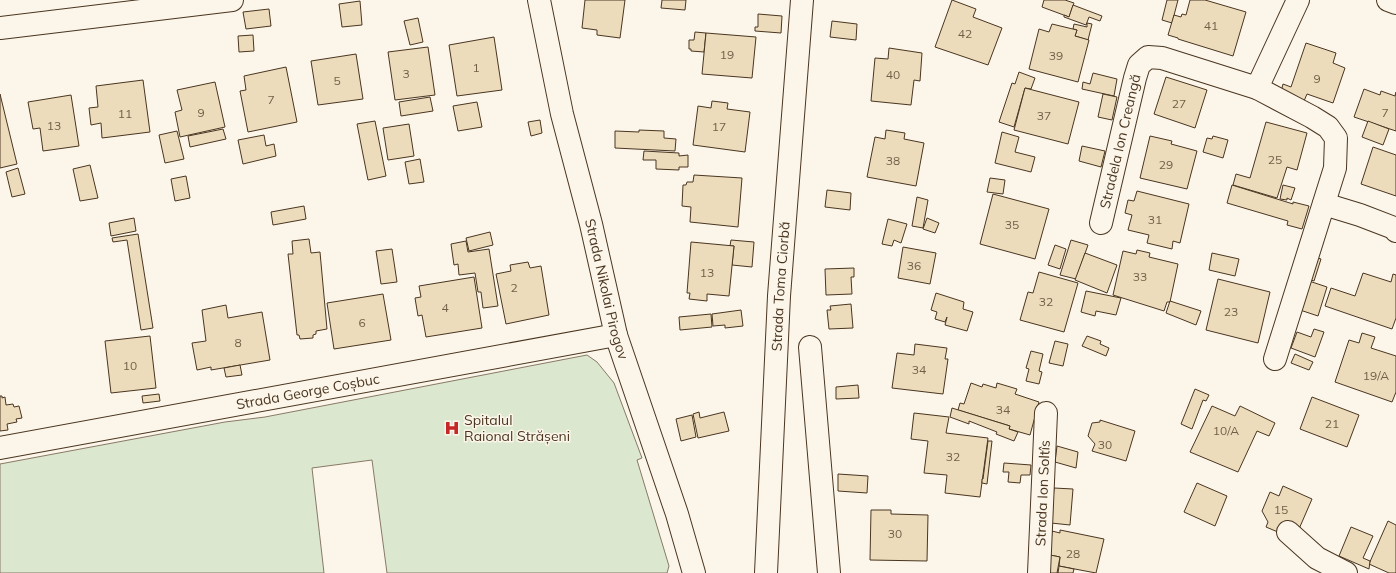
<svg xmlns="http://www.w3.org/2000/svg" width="1396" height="573" font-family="Mulish,sans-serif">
	<rect width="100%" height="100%" fill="#fbf6e9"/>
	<path fill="#dce7d0" stroke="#887966" d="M587,355l10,7 17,21 28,75 -5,2 32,106 -2,7h-280l-15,-113 -60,8 12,105h-324v-109l225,-42 40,-5z"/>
	<g fill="#ecdcbc" stroke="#4a3520">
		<path d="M585,0h40l-5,38 -23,-3v-5l-15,-2z"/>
		<path d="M662,0h24l-1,10 -24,-2z"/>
		<path d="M952,0l24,9 -3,8 29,11 -14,37 -53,-18z"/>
		<path d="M1044,0h21l9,3 -5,14 -27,-10z"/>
		<path d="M1167,0h11l-6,23 -10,-3z"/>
		<path d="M1190,0h15l41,12 -13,44 -55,-17v-1l-10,-3 6,-20 7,2 1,-3 4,1z"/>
		<path d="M360,1l2,24 -20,2 -3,-23z"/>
		<path d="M1073,5l29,11 -2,5 -11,-4 -3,8 -22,-8v-2l5,2z"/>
		<path d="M269,9l2,17 -25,3 -3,-17z"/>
		<path d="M758,14l24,2 -1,17 -26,-2v-4h3z"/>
		<path d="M418,18l5,24 -13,3 -6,-24z"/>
		<path d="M832,21l25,3 -1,16 -26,-3z"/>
		<path d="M1087,23l5,1 -4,16 -13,-4 2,-6 -4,-1 1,-5 13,3z"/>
		<path d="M1052,24l25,6 -2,6 14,4 -11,42 -49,-13 10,-40 10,3z"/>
		<path d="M695,32l11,1 -2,19 -13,-1v-2h-2v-9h5z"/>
		<path d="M706,33l50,4 -4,41 -50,-4z"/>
		<path d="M253,35l1,16 -15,1 -1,-16z"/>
		<path d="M494,37l8,53 -45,6 -8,-51z"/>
		<path d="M1306,43l30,10 -3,10 12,5 -12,35 -26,-9 -3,7 -23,-9 2,-8 8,3z"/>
		<path d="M428,47l7,48 -40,5 -7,-48z"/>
		<path d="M889,48l33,5 -2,28 -6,-1 -3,25 -40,-4 4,-43 13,1z"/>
		<path d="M356,54l7,45 -45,6 -7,-44z"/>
		<path d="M286,67l11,55 -49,10 -8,-41 6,-1 -2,-14z"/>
		<path d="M1019,72l16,6 -4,11 -6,-1 -11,39 -15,-5 13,-39 3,1z"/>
		<path d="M1093,73l24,6 -3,17 -32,-7 1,-7 7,2z"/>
		<path d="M1166,77l41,13 -12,38 -41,-14z"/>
		<path d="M143,80l7,52 -48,6 -1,-15 -10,2 -2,-17 9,-1 -2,-21z"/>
		<path d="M215,82l10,45 -45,10 -5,-25 7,-2 -5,-20z"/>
		<path d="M1025,88l54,14 -11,42 -54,-14z"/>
		<path d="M1364,89l16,6 1,-4 14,5 1,-4v39l-42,-14z"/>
		<path d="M0,94l17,70 -17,4z"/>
		<path d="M1103,94l14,3 -5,23 -14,-3z"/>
		<path d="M71,95l8,51 -36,5 -3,-23 -7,1 -5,-27z"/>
		<path d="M430,97l3,14 -32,5 -2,-14z"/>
		<path d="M712,101l16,2 -1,6 23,3 -5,40 -52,-7 5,-39 13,2z"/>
		<path d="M477,102l5,25 -24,4 -5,-25z"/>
		<path d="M540,120l2,13 -11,3 -3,-14z"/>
		<path d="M375,121l11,55 -18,4 -11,-56z"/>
		<path d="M1368,121l21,8 -6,16 -21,-8z"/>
		<path d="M1266,122l41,11 -10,37 -10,-3 -10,31 -44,-13 3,-11 14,4z"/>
		<path d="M409,124l5,32 -26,4 -5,-32z"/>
		<path d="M223,129l3,10 -36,8 -2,-11z"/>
		<path d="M639,130l25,1v7l12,1 -1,12 -60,-3v-17l24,1z"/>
		<path d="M886,130l19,3 -1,6 20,4 -8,43 -49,-9 8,-40 10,2z"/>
		<path d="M177,131l7,28 -19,4 -6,-28z"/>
		<path d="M1002,132l17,5 -4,15 20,5 -4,15 -36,-9z"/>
		<path d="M264,135l2,11 8,-2 2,12 -33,8 -5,-24z"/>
		<path d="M1150,136l22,5 -1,3 26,7 -10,38 -47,-11z"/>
		<path d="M1213,136l15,4 -5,18 -20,-6 4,-14 5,1z"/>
		<path d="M1082,146l23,5 -4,16 -22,-6z"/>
		<path d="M1373,147l23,8v41l-35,-12z"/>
		<path d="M644,151l35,2v3l9,-1v12h-9v3l-23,-1v-9h-13z"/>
		<path d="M420,159l4,23 -15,2 -4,-22z"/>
		<path d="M90,165l8,33 -18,3 -7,-32z"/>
		<path d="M18,168l7,26 -13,3 -6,-25z"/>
		<path d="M694,175l48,3 -4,49 -48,-5 1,-15 -9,-1 1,-21h3l1,-3h6z"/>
		<path d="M186,176l4,22 -15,3 -4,-22z"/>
		<path d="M990,178l15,2 -2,14 -16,-2z"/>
		<path d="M1232,185l61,19v-2l16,4 -7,23 -15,-4 1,-4 -61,-18z"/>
		<path d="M1283,185l12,3 -4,12 -4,-2v2l-7,-1z"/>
		<path d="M827,190l24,3 -1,17 -25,-3z"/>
		<path d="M1137,191l52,13 -9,39 -7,-2 -1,8 -25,-6 2,-8 -21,-5 4,-15 -7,-2 3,-13 6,1z"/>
		<path d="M993,194l56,15 -14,50 -55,-15z"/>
		<path d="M917,197l11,3 -5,28 -11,-2z"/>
		<path d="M304,206l2,13 -33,6 -2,-13z"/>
		<path d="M134,218l2,13 -25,5 -2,-13z"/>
		<path d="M927,218l12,5 -4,10 -12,-4z"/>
		<path d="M888,219l19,5 -6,19 -7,-3 -2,6 -10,-2z"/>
		<path d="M490,232l3,13 -24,6 -3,-13z"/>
		<path d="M138,234l15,94 -12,2 -14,-90 -14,2 -1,-4z"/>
		<path d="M309,239l2,14 9,-1 7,77 -11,2v3l-3,1v3l-13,1 -1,-4h-2l-9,-81h5l-1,-13z"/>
		<path d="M731,240l23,2 -2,25 -20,-2 2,-19h-4z"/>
		<path d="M1071,240l17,5 -12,34 -16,-4z"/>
		<path d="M466,241l2,11 21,-3 9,57 -15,2 -2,-16h-3l-3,-19 -16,2 -1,-11 -4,1 -3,-21z"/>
		<path d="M691,242l43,4 -5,50 -22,-2v7l-18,-2 1,-6h-3z"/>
		<path d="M1055,245l11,4 -6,20 -12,-4z"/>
		<path d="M903,247l33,6 -6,31 -32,-6z"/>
		<path d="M392,249l5,33 -16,2 -5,-33z"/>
		<path d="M1137,250l13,3 -1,4 29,7 -8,38h-3l-3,9 -51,-16 10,-44 13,3z"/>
		<path d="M1085,253l32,12 -10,28 -32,-13z"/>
		<path d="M1212,253l27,6 -4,17 -26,-6z"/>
		<path d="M1315,257l6,2 -7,22 -6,-2z"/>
		<path d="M528,262l2,6 11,-2 8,49 -43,9 -10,-50 15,-3 -1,-6z"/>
		<path d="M854,268v9h-3l1,17 -26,1 -1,-26z"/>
		<path d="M1039,272l39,11 -14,49 -44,-12 8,-28 5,1z"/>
		<path d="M1363,273l28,9 2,-8 3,1v43l-4,11 -67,-23 6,-18 24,8z"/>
		<path d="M474,277l8,51 -56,9 -4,-22 -4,1 -3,-18 6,-1 -2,-11z"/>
		<path d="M1218,279l52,13 -12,51 -52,-13z"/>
		<path d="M1309,281l18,6 -9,29 -21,-7z"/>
		<path d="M1086,291l35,7 -5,17 -20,-4 -1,5 -14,-4z"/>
		<path d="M936,293l28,9 -1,7 10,3 -6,19 -22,-6 2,-8 -2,5 -10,-3 2,-7 -6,-2z"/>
		<path d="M383,294l8,46 -57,9 -7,-46z"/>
		<path d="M1170,301l31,10 -5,14 -30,-12z"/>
		<path d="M851,304l2,24 -24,1 -2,-19h4l-1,-4z"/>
		<path d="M226,305l2,13 34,-6 8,48 -59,10v-3l-14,3 -5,-27 14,-2 -4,-31z"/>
		<path d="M741,310l2,16 -18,2v-3l-12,1 -1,-12z"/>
		<path d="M711,314l1,13 -32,3 -1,-13z"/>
		<path d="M1314,329l10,3 -9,25 -24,-9 6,-16 14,5z"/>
		<path d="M1362,333l13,4 -4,11 25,8v36l-4,10 -57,-20 14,-42 10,3z"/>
		<path d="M150,336l6,52 -45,5 -6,-52z"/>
		<path d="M1087,336l14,5 -1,3 9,4 -3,8 -24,-10z"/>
		<path d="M1055,341l13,3 -5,22 -14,-3z"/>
		<path d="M915,344l32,4 -2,11h3l-5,35 -51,-6 5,-35 17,2z"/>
		<path d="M1031,351l12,3 -4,17 3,1 -3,12 -13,-3 3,-12 -3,-1z"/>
		<path d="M1295,354l18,8 -4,8 -18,-7z"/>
		<path d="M240,365l2,10 -16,2 -2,-9z"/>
		<path d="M971,383l11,4 1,-3 13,4 1,-5 20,6 -2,5 24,8 -9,33 -21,-6 1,-3 -52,-16 2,-7 4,1z"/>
		<path d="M858,385l1,13 -23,1v-12z"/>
		<path d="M1195,389l14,6 -3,6 -3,-1 -11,29 -11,-5z"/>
		<path d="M159,394l1,7 -17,2 -1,-7z"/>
		<path d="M0,396h2v2l3,-1 1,8 7,-1 1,3 5,-1 3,12 -6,1 1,3 -10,2 1,6 -8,1z"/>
		<path d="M1312,397l47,18 -12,32 -47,-18z"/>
		<path d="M1212,406l23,10 5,-10 35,17 -6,13 -12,-5 -19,41 -48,-20z"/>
		<path d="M952,408l58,18 -1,3 9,3 -4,9 -18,-7 1,-2 -28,-11v3l-19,-7z"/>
		<path d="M699,412l1,6 24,-6 5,19 -31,7 -5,-24z"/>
		<path d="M914,413l35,4 -3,16 42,5 -8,59 -35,-4 2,-18 -23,-2 4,-32 -17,-2z"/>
		<path d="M692,415l4,22 -15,4 -5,-22z"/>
		<path d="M1100,420l35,11 -9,30 -34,-10 3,-7 -7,-8 4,-13 8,-1z"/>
		<path d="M988,441h4l-5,43 -5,-1v-4h1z"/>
		<path d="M1057,446l21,6 -2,16 -21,-6z"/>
		<path d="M1004,463l27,2 -1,10h-9l-1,8 -12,-1 1,-10h-6z"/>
		<path d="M838,474l30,2 -1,17 -29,-2z"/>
		<path d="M1197,483l30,13 -12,30 -31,-14z"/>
		<path d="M1283,486l29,13 -13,30 -14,6 -19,-8 2,-5 -6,-11 8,-19 9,4z"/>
		<path d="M1054,488l19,1 -3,36 -19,-2z"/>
		<path d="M871,510h20v4l37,1 -1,46 -57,-1z"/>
		<path d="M1388,521l8,4v48h-7l-20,-9z"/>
		<path d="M1351,527l22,9 -10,22 7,3 -1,8 -30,-13z"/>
		<path d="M1060,530l44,9 -8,34 -37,-7 1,-9 -10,-2 2,-24 8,2z"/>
		<path d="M1050,555l10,2 -3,16h-10z"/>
		<path d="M1059,566l15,3 -1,4h-16h1z"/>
	</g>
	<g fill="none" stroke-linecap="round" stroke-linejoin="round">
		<g stroke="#4a3520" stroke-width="24">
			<g id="minor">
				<path id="s1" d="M539,0l23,114 29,110 25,111 61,179 17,59"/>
				<path d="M1388,0l8,3"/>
				<path d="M0,28l232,-28"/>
				<path d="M1257,88l41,-88"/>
				<path d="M1324,204l36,11 34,13 2,3"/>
				<path id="s2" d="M1101,223l34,-145 4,-13 9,-8 14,1 95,30 55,29 16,10 8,11 -1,30 -60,191"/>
				<path d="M810,347l19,226"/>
				<path id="s3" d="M0,448l616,-113"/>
				<path d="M1288,532l29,26 29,15"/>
				<path id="s4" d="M766,573l13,-277 23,-296"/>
				<path id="s5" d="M1039,573l7,-160"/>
			</g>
		</g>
		<use href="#minor" stroke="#fbf6e9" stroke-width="22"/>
	</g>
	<defs>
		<g id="hospital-bare" transform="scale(1.2)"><path d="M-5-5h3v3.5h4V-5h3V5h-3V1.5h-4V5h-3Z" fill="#c62828" stroke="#fbf6e9" stroke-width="2.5" paint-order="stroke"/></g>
	</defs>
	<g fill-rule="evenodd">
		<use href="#hospital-bare" x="452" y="428"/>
	</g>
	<g text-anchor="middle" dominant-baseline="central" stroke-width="3" stroke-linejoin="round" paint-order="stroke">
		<g font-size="12" fill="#725f47">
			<text x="1211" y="25">41</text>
			<text x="965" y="33">42</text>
			<text x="727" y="54">19</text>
			<text x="1056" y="55">39</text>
			<text x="476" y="67">1</text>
			<text x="406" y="73">3</text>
			<text x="893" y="74">40</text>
			<text x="1317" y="78">9</text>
			<text x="337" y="80">5</text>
			<text x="271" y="99">7</text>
			<text x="1179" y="103">27</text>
			<text x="201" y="112">9</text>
			<text x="1385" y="112">7</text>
			<text x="125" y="113">11</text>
			<text x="1044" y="115">37</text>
			<text x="54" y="125">13</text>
			<text x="719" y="126">17</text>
			<text x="1275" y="159">25</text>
			<text x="893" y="160">38</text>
			<text x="1166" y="164">29</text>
			<text x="1155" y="219">31</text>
			<text x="1012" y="224">35</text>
			<text x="914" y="265">36</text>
			<text x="707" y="272">13</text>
			<text x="1140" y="276">33</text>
			<text x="514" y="287">2</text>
			<text x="1046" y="301">32</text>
			<text x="445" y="307">4</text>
			<text x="1231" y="311">23</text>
			<text x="362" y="322">6</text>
			<text x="238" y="342">8</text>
			<text x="130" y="365">10</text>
			<text x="919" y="369">34</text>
			<text x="1376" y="375">19/A</text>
			<text x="1003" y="409">34</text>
			<text x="1332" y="423">21</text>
			<text x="1226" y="430">10/A</text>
			<text x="1105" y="444">30</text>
			<text x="953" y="456">32</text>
			<text x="1281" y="509">15</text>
			<text x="895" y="533">30</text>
			<text x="1073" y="553">28</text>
		</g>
		<g font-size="14" fill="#4a3520" stroke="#fbf6e9">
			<text stroke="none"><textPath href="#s2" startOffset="84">Stradela Ion Creangă</textPath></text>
			<text stroke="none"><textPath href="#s4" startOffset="287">Strada Toma Ciorbă</textPath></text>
			<text stroke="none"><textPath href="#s1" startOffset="297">Strada Nikolai Pirogov</textPath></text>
			<text stroke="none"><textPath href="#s3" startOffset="313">Strada George Coșbuc</textPath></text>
			<text stroke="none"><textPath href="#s5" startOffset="80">Strada Ion Soltîs</textPath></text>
		</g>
		<g font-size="14" fill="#4a3520" stroke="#fbf6e9" text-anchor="start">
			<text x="464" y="420">Spitalul<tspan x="464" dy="16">Raional Strășeni</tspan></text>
		</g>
	</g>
</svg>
